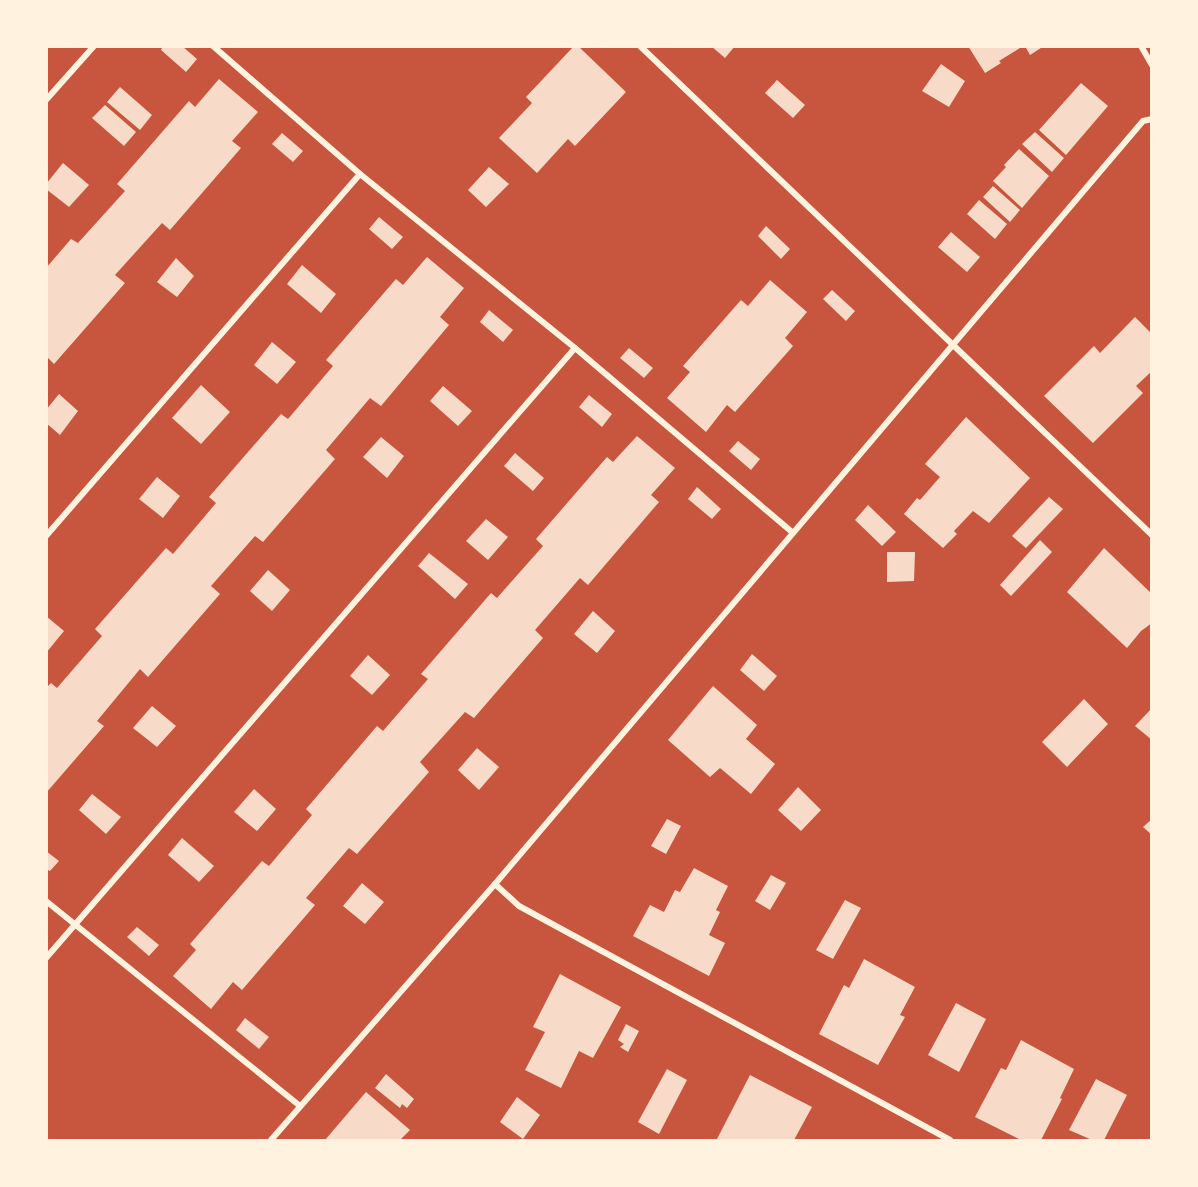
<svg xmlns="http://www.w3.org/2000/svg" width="1198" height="1187" font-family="Figtree,sans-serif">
	<rect width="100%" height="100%" fill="#c8553d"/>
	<g fill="#f7dbc8">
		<path d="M163,46h19l15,13 -11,13 -25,-22z"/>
		<path d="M574,46h4l48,46 -51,54 -7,-7 -31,34 -38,-35 33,-35 -6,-6z"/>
		<path d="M711,46h24l-10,12z"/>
		<path d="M968,46h55l-24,15 2,2 -16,10z"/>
		<path d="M1025,46h19l-14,9z"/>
		<path d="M941,64l24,17 -16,26 -27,-16z"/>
		<path d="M219,79l39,33 -26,29 9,7 -71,82 -8,-7 -47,52 10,8 -71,81 -8,-8v-88l25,-29 7,4 47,-52 -8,-7 72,-83 6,6z"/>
		<path d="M777,80l28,25 -12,13 -28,-25z"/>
		<path d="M1081,83l27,23 -42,49 -27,-25z"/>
		<path d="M120,87l32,28 -12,15 -33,-28z"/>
		<path d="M105,105l31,27 -12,14 -32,-28z"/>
		<path d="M1035,132l29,26 -12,14 -30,-28z"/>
		<path d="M282,133l21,18 -10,11 -21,-18z"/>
		<path d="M1019,149l30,27 -27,32 -29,-27 13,-14 -2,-2z"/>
		<path d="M63,163l26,22 -20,22 -23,-18v-5z"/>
		<path d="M489,167l20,17 -23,23 -18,-17z"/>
		<path d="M993,186l27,24 -10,12 -27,-25z"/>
		<path d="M979,200l28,24 -12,15 -28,-25z"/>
		<path d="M379,217l24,20 -11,12 -23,-20z"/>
		<path d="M766,226l24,23 -9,10 -23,-23z"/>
		<path d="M951,232l29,25 -13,15 -29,-25z"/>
		<path d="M427,257l37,31 -24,29 9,8 -68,81 -11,-8 -44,52 9,9 -72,83 -8,-6 -44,50 9,8 -72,83 -8,-8 -43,52 7,5 -58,67v-105l5,-5 6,5 45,-52 -7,-7 71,-81 7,6 43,-51 -7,-6 72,-83 7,5 45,-53 -7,-6 70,-81 7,6z"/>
		<path d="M176,258l18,18 -17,21 -20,-15z"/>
		<path d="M302,265l34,29 -15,19 -34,-29z"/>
		<path d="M770,280l37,32 -22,26 8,8 -58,66 -8,-7 -21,27 -39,-34 23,-26 -7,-6 58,-66 7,6z"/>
		<path d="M832,290l23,21 -9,10 -23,-22z"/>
		<path d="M489,310l24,20 -10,12 -23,-20z"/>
		<path d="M1135,317l17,17v37l-16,15 7,7 -50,50 -49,-47 50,-50 6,7z"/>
		<path d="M272,342l24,20 -19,22 -23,-19z"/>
		<path d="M629,348l24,20 -9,10 -24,-20z"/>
		<path d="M201,385l29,27 -29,32 -29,-26z"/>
		<path d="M443,386l29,25 -14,15 -28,-25z"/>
		<path d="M59,394l19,17 -18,24 -14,-12v-13z"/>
		<path d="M589,395l23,19 -10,13 -23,-20z"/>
		<path d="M966,417l64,61 -41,45 -16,-12 -19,20 3,3 -14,14 -39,-34 13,-16 3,2 20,-23 -15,-13z"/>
		<path d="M637,436l38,32 -24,27 8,7 -71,83 -8,-7 -45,52 8,8 -69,80 -9,-6 -45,50 9,10 -72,82 -8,-6 -43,50 9,7 -73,85 -9,-8 -22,27 -38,-33 23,-26 -6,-6 72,-83 7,5 43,-51 -6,-6 71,-83 6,5 45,-52 -7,-5 70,-81 6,5 46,-52 -7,-7 71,-82 6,5z"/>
		<path d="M381,437l23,19 -17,22 -24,-21z"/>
		<path d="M738,441l22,18 -9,11 -22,-19z"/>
		<path d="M515,453l29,25 -11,13 -29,-25z"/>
		<path d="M157,477l23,19 -17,22 -24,-19z"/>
		<path d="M697,487l24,22 -9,10 -24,-20z"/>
		<path d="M1049,497l14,12 -37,39 -14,-12z"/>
		<path d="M868,505l28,27 -14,14 -27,-26z"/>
		<path d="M486,519l22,18 -20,23 -22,-19z"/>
		<path d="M1040,540l12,12 -41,44 -11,-11z"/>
		<path d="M1104,548l48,46v29l-11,8 -14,17 -60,-56z"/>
		<path d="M887,552h28l-1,29 -27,1z"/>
		<path d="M429,553l39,31 -13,15 -37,-33z"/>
		<path d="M268,570l22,20 -18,21 -22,-20z"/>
		<path d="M593,611l22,20 -18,22 -23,-19z"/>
		<path d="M46,616l18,15 -18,22z"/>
		<path d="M752,654l25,22 -13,15 -24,-21z"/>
		<path d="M368,655l22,20 -18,20 -22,-19z"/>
		<path d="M713,686l44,39 -11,14 29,25 -24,30 -31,-26 -10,9 -42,-37z"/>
		<path d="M1084,699l24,25 -41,43 -25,-25z"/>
		<path d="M152,706l24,20 -19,21 -24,-19z"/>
		<path d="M1152,708v32l-17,-14z"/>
		<path d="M477,748l22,19 -20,23 -21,-20z"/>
		<path d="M798,787l23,23 -20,21 -23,-21z"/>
		<path d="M254,789l22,20 -19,22 -23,-19z"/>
		<path d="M92,794l29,23 -15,17 -27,-24z"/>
		<path d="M667,819l14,7 -15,28 -15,-8z"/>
		<path d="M1152,819v16l-9,-8z"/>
		<path d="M182,838l32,28 -15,16 -31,-27z"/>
		<path d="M46,851l13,10 -9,10 -4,-2z"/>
		<path d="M694,868l34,18 -12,24 4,2 -11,23 16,8 -16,33 -76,-40 17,-31 14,7 11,-22 5,2z"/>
		<path d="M771,875l15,8 -16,27 -15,-9z"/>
		<path d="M362,883l22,19 -19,22 -22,-18z"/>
		<path d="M845,900l16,8 -28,51 -17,-9z"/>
		<path d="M137,927l22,18 -10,11 -22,-19z"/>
		<path d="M864,959l51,28 -15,28 5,2 -27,48 -59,-31 25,-49 5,3z"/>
		<path d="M560,974l61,33 -28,51 -14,-7 -18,37 -36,-18 20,-38 -12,-5z"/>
		<path d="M956,1003l30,16 -27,53 -31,-17z"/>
		<path d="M245,1018l24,19 -10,12 -23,-19z"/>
		<path d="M626,1024l13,7 -11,21 -8,-5 4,-3 -6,-4z"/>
		<path d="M1021,1040l53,29 -14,29 2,1 -21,41h-20l-46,-23 26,-49 5,2z"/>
		<path d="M667,1069l20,11 -28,54 -21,-12z"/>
		<path d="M386,1074l28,25 -7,9 -5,-4 -2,4 -25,-20z"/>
		<path d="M750,1075l62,32 -18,33 -77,-1z"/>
		<path d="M1096,1079l31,16 -23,45h-12l-23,-10z"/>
		<path d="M366,1092l44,38 -10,10h-75z"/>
		<path d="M517,1097l23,18 -17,24 -23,-17z"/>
	</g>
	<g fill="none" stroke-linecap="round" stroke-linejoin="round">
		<g stroke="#fff3e0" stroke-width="6">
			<path d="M213,46l147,128 215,174 217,184"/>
			<path d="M640,46l512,489"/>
			<path d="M1141,46l11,19"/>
			<path d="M46,100l48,-54"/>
			<path d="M46,536l314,-362"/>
			<path d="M495,884l24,22 431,234"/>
			<path d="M46,901l254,205"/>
			<path d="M46,958l529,-610"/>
			<path d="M271,1140l224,-256 648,-763 9,-2"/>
		</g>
	</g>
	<rect width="1198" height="1187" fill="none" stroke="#fff3e0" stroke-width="96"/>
</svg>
